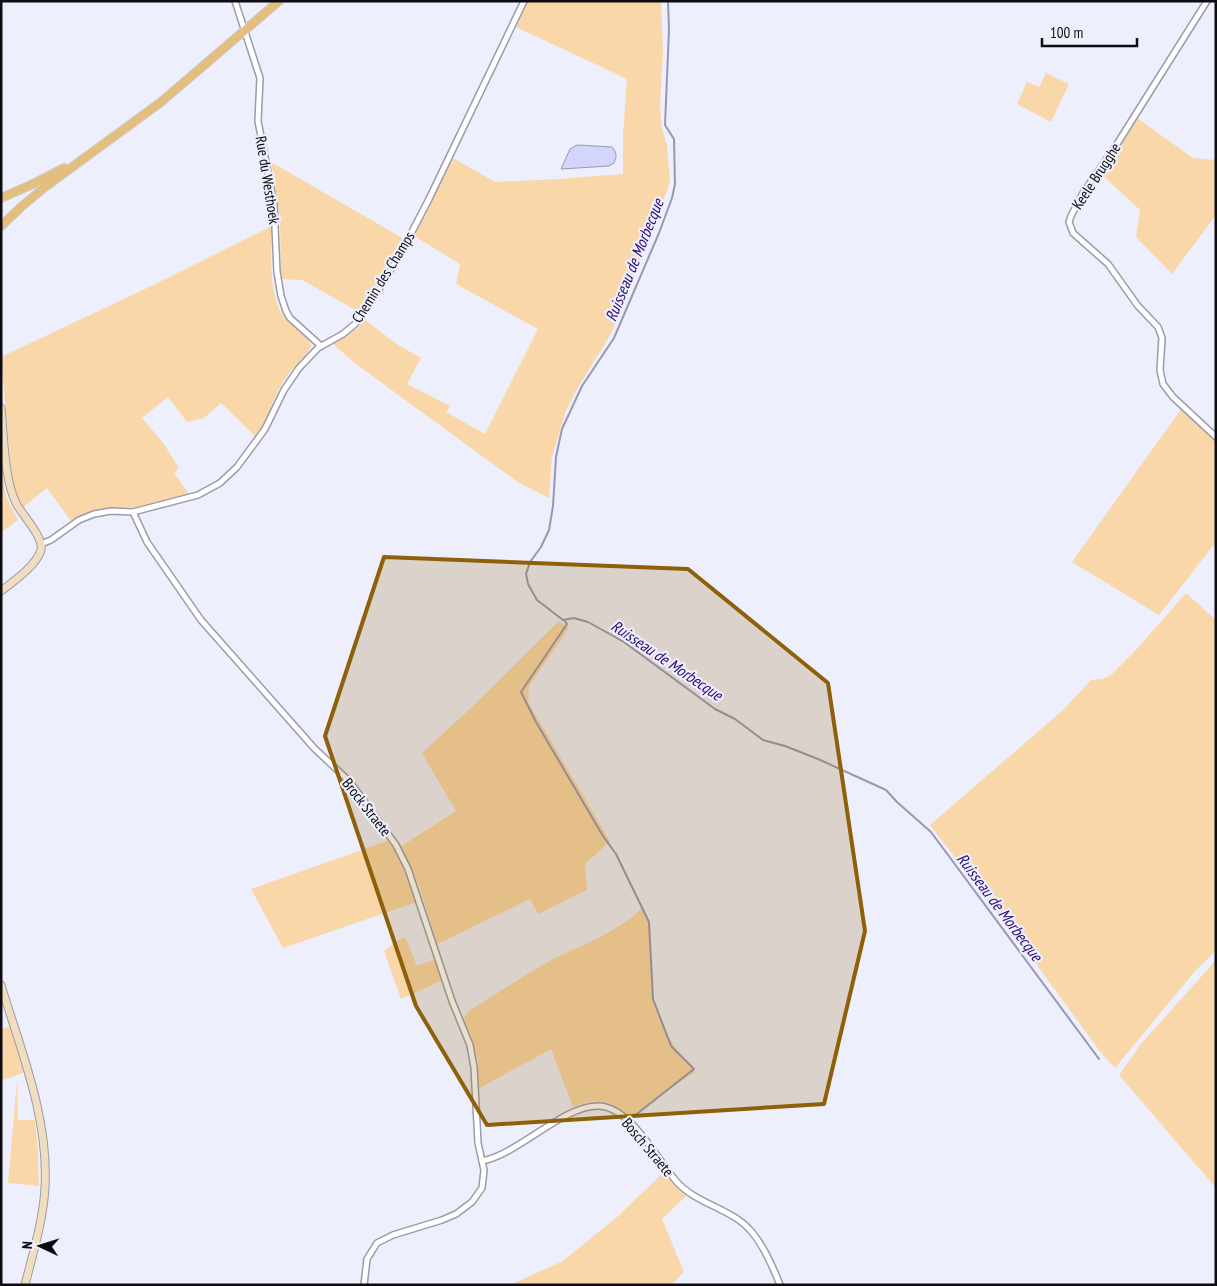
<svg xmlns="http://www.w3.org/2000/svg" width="1217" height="1286" font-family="'PT Sans Narrow',sans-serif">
	<rect width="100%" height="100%" fill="#eeeffc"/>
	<g fill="#f9d7a8">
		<path d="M528,1h133l2,49 -3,58 2,20 5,18 3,36 -32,86 -27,66 -33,53 -12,24 -14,46 -3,41 -30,-15 -163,-119 -23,-20 25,-16 6,-9 34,26 23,13 -14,26 43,22 -4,6 39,22 53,-105 -82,-45 4,-20 -46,-28 39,-78 42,24 63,-3 65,-5v-38l4,-57 -111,-52z"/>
		<path d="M1046,73l23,11 -18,38 -34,-18 10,-22 12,5z"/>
		<path d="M1137,118l56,40 23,2v55l-44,59 -36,-37 4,-27 -40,-37z"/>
		<path d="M271,162l133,77 -45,73 -57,-32 -21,-1 -1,-62z"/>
		<path d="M272,226c-1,26 -3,58 7,83 5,12 32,27 32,37 -1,7 -20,23 -24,30 -14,19 -18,42 -30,62l-36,-35 -17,15 -17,4 -19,-25 -26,21 22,26 15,24 -5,5 15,21 -48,13 -42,2 -28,12 -24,-33 -24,19 -6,-10 -5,-18 -11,-122 144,-68z"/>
		<path d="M1182,408l34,34v100l-57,73 -87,-53z"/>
		<path d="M1,464l5,32 12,24 -17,13z"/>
		<path d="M1186,593l30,27v331l-21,20 -80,97 -13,-14 -79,-108 -93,-121 133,-115 28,-30 12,-1 8,-4 24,-24z"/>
		<path d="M559,621l10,7 -40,58 -1,16 82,139 -25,23 2,26 -49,24 -8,-15 -93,45 -17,-56 -20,-41 56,-36 -34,-58 50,-46z"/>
		<path d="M390,840l6,11 21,51 -134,46 -32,-59z"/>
		<path d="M643,907l6,15 4,77 11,30 15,24 16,19 -29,19 -35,28c-19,-18 -33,-23 -58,-12l-22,-58 -73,40v-28l-4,-16 -10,-27 6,-8c25,-15 50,-32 76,-47 31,-17 73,-30 97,-56z"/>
		<path d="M405,937l12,29 19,-7 5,22 -40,18 -17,-48 13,-10z"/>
		<path d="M1216,960v228l-97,-113 22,-31z"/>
		<path d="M11,1026l14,46 -24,9v-52z"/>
		<path d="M17,1081l1,39h17l3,32 1,34 -31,-3z"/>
		<path d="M665,1171l22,24 -25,24 22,53 -12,13h-162l53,-24 54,-44z"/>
	</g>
	<path fill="#d3d5fa" stroke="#9799b4" d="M577,145l35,2c5,5 5,10 2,16l-5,3 -48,3 9,-20z"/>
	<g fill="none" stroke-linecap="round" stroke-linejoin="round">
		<g stroke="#9799b4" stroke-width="2">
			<path d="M668,1l1,29 -4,95 9,14 1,45 -3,14 -13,35 -45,105 -32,48 -20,43 -6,28 -3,49 -4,24 -8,17 -11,15 -4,12 2,10 9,16 26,20 11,-2 14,4 36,20 91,67 20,10 28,21 22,6 33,13 68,31 11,12 34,30 168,227"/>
			<path d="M564,620l3,4 -46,68 15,30 67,114 13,18 33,68 4,77 18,47 23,23 -61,48"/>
		</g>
		<g stroke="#9b9cab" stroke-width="8">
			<g id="street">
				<path d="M235,1l25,77 -2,43 16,83 3,68 4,24 5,15 4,7 31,28"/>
				<path d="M1207,1l-90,143 -34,49 -12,23 -2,6 4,11 35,31 30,42 20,21 4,11 -2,32 3,14 10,13 43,40"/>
				<path d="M133,512l14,30 54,78 113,128 36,34 46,63 12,24 44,132 18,44 4,22 4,76 6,27 -2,18 -10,14 -16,12 -14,6 -49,15 -16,8 -10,16 -3,26"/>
				<path d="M41,544l10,-4 28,-20 15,-6 17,-3 22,1 65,-17 22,-12 17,-16 28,-38 19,-39 15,-22 19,-20 25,-14 12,-10 23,-33 25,-42 26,-50 95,-198"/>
				<path d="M482,1161c37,-7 80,-55 116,-55 32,0 59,53 78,75 20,23 55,27 75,50 13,15 22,36 29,54"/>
			</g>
		</g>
		<g stroke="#9b9cab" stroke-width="9">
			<g id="secondary">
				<path d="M1,408c3,28 3,71 15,95 6,12 28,34 25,47 -4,15 -28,32 -40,41"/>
				<path d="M1,985c20,66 48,133 44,203 -2,33 -12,65 -20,97"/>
			</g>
		</g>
		<g stroke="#cececf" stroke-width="10">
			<g id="primary">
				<path d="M1,198l32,-14 31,-16"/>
				<path d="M1,226l20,-19 24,-20 116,-85 118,-101"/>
			</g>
		</g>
		<use href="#street" stroke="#fff" stroke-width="5"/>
		<use href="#secondary" stroke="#f1debf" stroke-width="7"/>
		<use href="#primary" stroke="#e3be7f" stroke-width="8"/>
	</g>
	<path fill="#8f600a" fill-opacity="0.2" stroke="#8f600a" stroke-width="4" stroke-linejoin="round" d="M384,557l304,12 140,114 37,248 -41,173 -337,21 -71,-119 -91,-270z"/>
	<g text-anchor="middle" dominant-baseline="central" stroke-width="4.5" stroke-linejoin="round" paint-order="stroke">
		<g font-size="15" fill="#0c0c11" stroke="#eeeffc">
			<text transform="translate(1096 176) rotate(-57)">Keele Brugghe</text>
			<text transform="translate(268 180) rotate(81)">Rue du Westhoek</text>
			<text transform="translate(383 277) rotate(-58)">Chemin des Champs</text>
			<text transform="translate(367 807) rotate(52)">Brock Straete</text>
			<text transform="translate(648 1147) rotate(50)">Bosch Straete</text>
		</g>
		<g font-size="16" font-style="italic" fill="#290c74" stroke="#eeeffc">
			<text transform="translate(634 260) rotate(-68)">Ruisseau de Morbecque</text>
			<text transform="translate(667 660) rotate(34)">Ruisseau de Morbecque</text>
			<text transform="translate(1000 907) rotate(53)">Ruisseau de Morbecque</text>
		</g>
	</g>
	<rect width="1217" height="1286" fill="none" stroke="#0c0c11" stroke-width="5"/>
	<g transform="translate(40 1246) rotate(274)" stroke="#eeeffc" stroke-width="4" paint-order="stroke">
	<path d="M0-4L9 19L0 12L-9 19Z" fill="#0c0c11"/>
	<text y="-8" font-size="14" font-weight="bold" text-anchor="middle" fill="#0c0c11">N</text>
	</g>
	<path d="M1042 38v8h95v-8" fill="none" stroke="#0c0c11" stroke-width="2.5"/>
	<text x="1050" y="38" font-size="15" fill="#0c0c11" stroke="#eeeffc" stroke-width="4" paint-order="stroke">100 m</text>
</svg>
